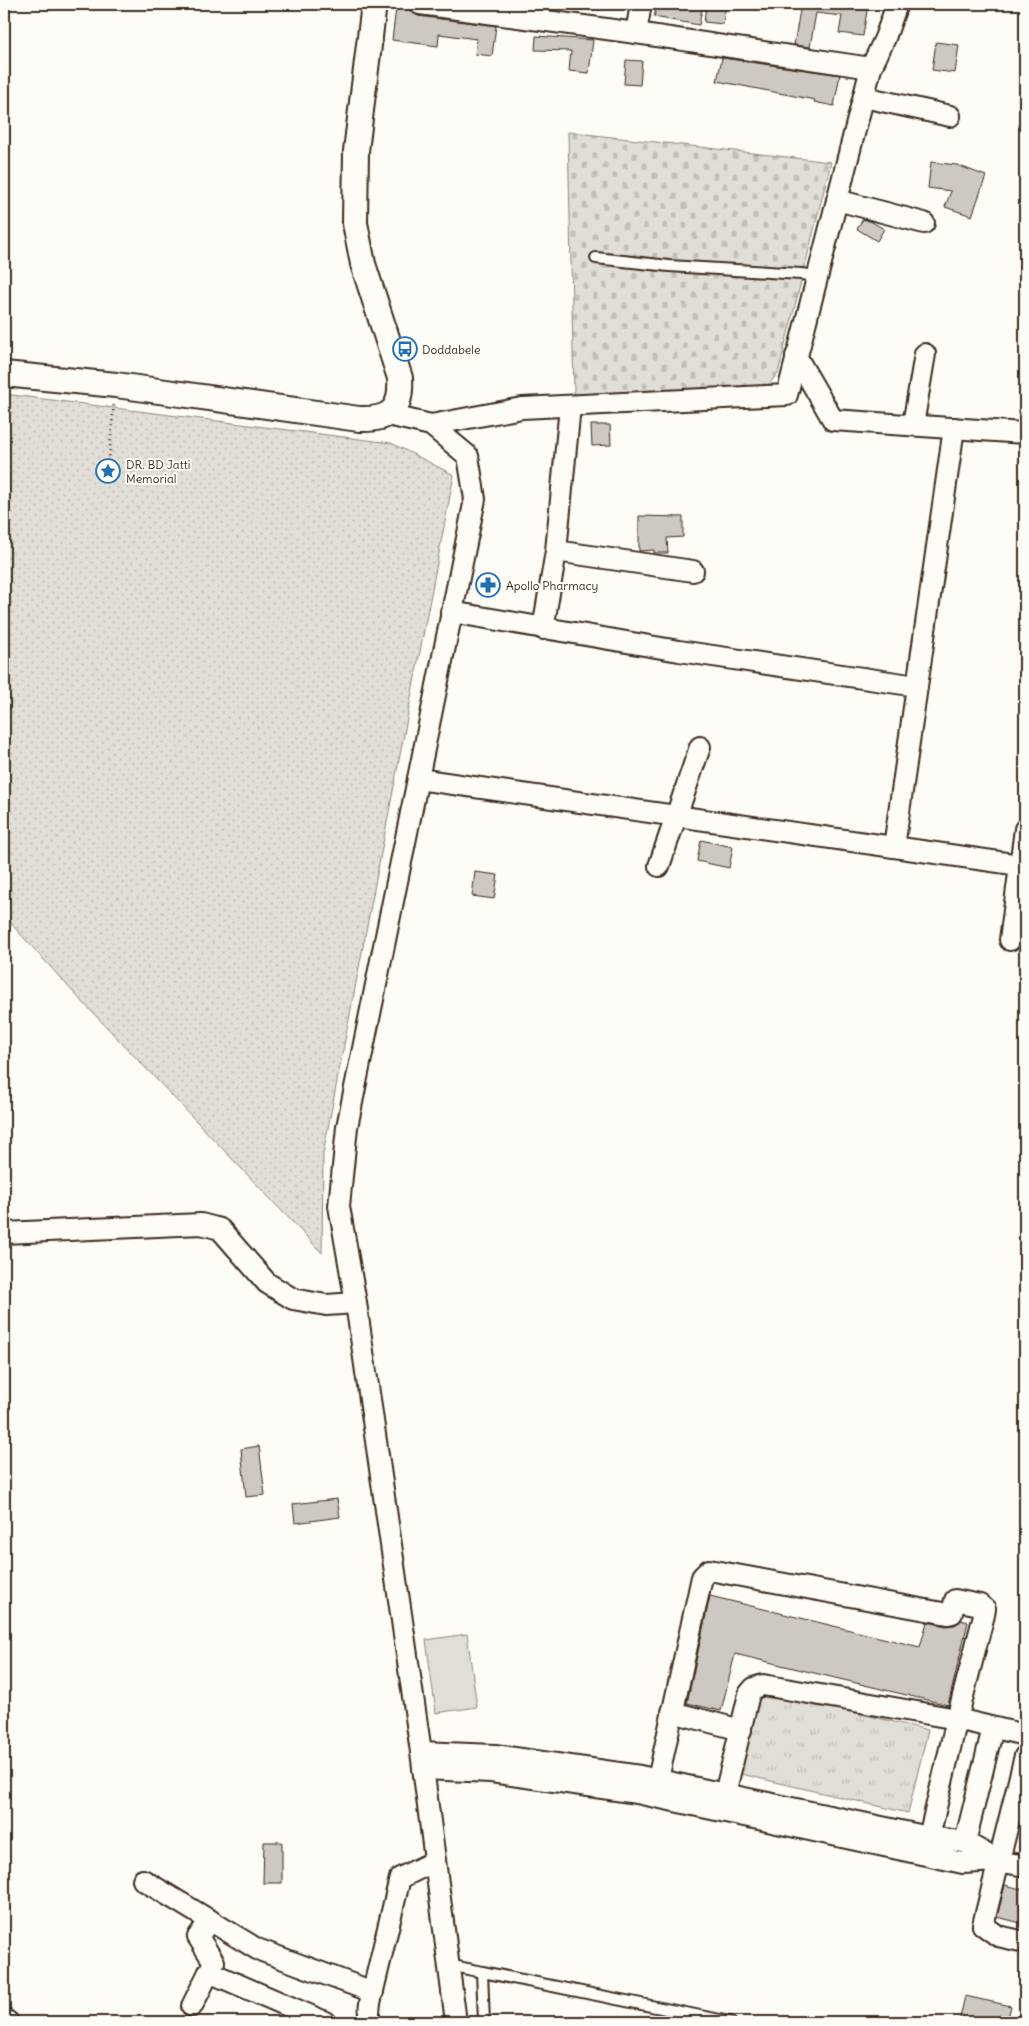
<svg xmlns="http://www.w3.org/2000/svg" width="1029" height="2026" font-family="Delius,sans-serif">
	<defs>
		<pattern id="grass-dots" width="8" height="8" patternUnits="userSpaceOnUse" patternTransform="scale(1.25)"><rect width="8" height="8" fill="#e1ded7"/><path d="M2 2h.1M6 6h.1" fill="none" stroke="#c2bfb8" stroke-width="1.8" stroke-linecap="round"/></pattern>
		<pattern id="cemetery-stones" width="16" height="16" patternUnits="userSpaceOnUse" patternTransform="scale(1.25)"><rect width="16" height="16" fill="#e1ded7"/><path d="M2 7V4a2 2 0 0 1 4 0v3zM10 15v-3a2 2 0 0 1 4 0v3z" fill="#c2bfb8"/></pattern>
		<pattern id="park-tufts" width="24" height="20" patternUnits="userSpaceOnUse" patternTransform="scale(1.25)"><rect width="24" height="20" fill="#e1ded7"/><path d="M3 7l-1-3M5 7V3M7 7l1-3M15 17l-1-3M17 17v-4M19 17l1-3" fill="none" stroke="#c2bfb8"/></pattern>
	</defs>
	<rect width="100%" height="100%" fill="#fdfcf7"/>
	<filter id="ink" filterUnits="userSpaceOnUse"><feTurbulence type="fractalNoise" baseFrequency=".02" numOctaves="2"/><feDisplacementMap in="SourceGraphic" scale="10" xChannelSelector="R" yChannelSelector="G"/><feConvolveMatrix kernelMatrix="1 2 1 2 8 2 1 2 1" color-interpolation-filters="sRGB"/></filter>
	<g filter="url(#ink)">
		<path fill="url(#grass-dots)" stroke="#8e847a" d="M4,394l387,49 63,32 -131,679 -1,99 -246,-258 -72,-79z"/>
		<path fill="url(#cemetery-stones)" stroke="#8e847a" d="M568,132l263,30 -53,211 -14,17 -190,4z"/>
		<path fill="url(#park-tufts)" stroke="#8e847a" d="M761,1690l167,40 -20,83 -167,-39z"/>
		<path fill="#e1ded7" stroke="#8e847a" d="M467,1634l10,73 -41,6 -10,-73z"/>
		<g fill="#cdc8c2" stroke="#3b2a1e">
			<path d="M657,4h13l32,5 -3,16 -45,-8z"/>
			<path d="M706,4h20l-3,20 -19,-2z"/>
			<path d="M801,4h67l-5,32 -24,-3 3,-17 -26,-3 -6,34 -16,-2z"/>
			<path d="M396,8l14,2 8,6 78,10 -4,30 -17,-2 2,-15 -38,-5 -1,12 -46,-6z"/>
			<path d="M536,36l57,4 -4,33 -20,-2 2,-20 -36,-1z"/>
			<path d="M936,42l23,3 -4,28 -23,-3z"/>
			<path d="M722,58l118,17 -6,31 -20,-4 1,-2 -98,-19z"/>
			<path d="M626,60l16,1 -2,24 -16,-1z"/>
			<path d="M931,162l26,3 29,11 -14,40 -27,-9 6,-16 -23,-3z"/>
			<path d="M863,219l9,3 12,7 -7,12 -20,-12z"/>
			<path d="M591,425h19l1,20 -19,1z"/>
			<path d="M639,516l44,1v20l-16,1 1,15h-14v-3l-15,1z"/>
			<path d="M701,840l32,7 -4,21 -32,-7z"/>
			<path d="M475,872l23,3 -4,24 -22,-3z"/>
			<path d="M259,1446l6,49 -19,2 -5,-48z"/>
			<path d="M337,1499l3,18 -45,6 -2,-19z"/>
			<path d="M710,1596l210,51 7,-25 19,4 9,-1 6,-5 7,2 -20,83 -213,-51 -14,57 -34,-8z"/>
			<path d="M264,1842h18v41h-19z"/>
			<path d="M1005,1885l20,5v34l-28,-7z"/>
			<path d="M965,1996l46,10 -4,16h-48z"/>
		</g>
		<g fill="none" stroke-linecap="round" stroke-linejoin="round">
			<g stroke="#3b2a1e" stroke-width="14">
				<g id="service">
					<path d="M596,258l73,8 132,8 16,2"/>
					<path d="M448,1965l282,57"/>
					<path d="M482,1972l2,50"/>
				</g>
			</g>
			<g stroke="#3b2a1e" stroke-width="24">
				<g id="minor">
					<path d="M420,4l216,29 235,35"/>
					<path d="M636,33l5,-29"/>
					<path d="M864,97l86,19"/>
					<path d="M837,200l87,23"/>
					<path d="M796,356l37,64 192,13"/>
					<path d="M388,415l43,10 37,31 7,43 -128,628 -8,79 17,97 65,449 35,270"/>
					<path d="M431,425l91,-17 265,-13 84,-327 14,-30 12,-34"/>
					<path d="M913,425l12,-71"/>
					<path d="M556,551l137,20"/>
					<path d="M451,612l228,39 238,35"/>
					<path d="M543,629l13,-78 14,-145"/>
					<path d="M418,779l602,86"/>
					<path d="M894,847l60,-419"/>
					<path d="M659,866l41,-119"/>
					<path d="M1010,940l15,-111"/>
					<path d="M4,1233l197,-9 19,5 47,54 26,16 33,6 30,-2"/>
					<path d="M672,1712l69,18"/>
					<path d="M421,1752l74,3 145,21 289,61 36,5 33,19 -35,2 -326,-70 -146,-21 -68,-3"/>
					<path d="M1025,1756l-42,169 15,11 27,6"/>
					<path d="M655,1793l47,-216 7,-7 239,44 4,-1 3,-13 25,5 5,4 -1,6 -27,104 -28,118"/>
					<path d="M725,1794l24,-100 5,-6 9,-3 194,34 68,16"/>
					<path d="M965,1842l28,-114"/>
					<path d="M998,1861l27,5"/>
					<path d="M143,1880l114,69 116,43"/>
					<path d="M209,1972l116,50"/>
					<path d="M192,2006l22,-44 -16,-25 12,-17"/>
					<path d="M4,2019l4,3"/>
					<path d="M368,2022l2,-19 30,-125 35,-17"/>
				</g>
			</g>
			<g stroke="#3b2a1e" stroke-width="28">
				<path id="tertiary" d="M4,374l112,11 243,34c32,1 43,-9 41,-41l-37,-114 -8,-41 1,-72 18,-147"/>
			</g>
			<path stroke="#3b2a1e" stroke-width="3" stroke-dasharray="1 4" stroke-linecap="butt" d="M108,471l6,-68"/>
			<use href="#service" stroke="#fdfcf7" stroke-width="10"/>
			<use href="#minor" stroke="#fdfcf7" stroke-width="20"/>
			<use href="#tertiary" stroke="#fdfcf7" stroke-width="24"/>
		</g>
	</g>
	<defs>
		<g id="bus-ring" transform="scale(1.25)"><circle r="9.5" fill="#fdfcf7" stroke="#1f6fb2" stroke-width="1.5"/><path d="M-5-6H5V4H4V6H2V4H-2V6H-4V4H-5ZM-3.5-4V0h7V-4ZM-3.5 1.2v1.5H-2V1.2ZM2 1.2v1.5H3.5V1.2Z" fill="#1f6fb2"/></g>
		<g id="sight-ring" transform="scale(1.25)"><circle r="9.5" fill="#fdfcf7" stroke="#1f6fb2" stroke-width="1.5"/><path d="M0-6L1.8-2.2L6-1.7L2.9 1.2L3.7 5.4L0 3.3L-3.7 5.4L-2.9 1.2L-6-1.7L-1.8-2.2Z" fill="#1f6fb2"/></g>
		<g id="pharmacy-ring" transform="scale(1.25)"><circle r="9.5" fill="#fdfcf7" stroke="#1f6fb2" stroke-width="1.5"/><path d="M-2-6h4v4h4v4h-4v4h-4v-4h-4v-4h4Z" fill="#1f6fb2"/></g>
	</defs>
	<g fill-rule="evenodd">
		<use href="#bus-ring" x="405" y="349"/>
		<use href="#sight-ring" x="108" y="471"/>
		<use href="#pharmacy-ring" x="488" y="585"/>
	</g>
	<g text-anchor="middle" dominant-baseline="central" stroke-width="4" stroke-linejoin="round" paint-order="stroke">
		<g font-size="12" fill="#3b2a1e" stroke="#fdfcf7" text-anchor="start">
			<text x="422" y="349">Doddabele</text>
			<text x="126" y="464">DR. BD Jatti<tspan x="126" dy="14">Memorial</tspan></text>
			<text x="506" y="585">Apollo Pharmacy</text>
		</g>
	</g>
	<rect width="1029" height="2026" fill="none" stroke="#fdfcf7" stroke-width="20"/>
	<rect x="10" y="10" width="1009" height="2006" fill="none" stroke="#3b2a1e" stroke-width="2" filter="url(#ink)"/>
</svg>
